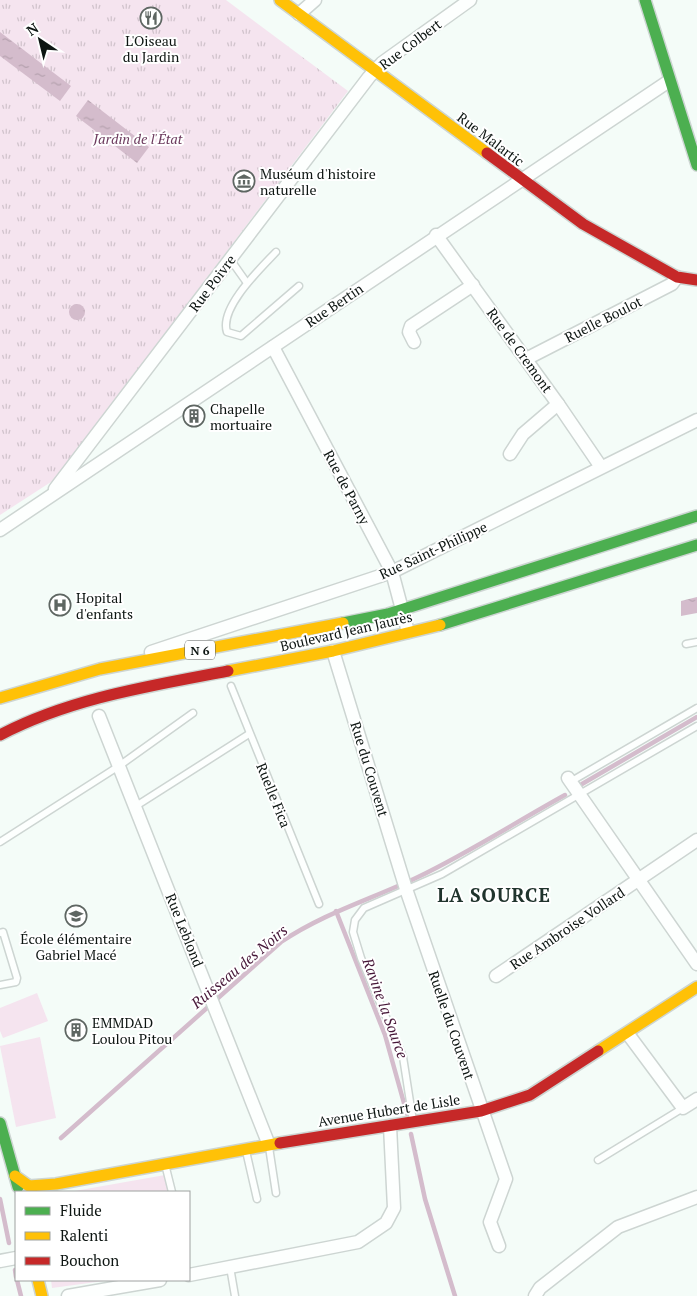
<svg xmlns="http://www.w3.org/2000/svg" width="697" height="1296" font-family="'PT Serif',serif">
	<defs>
		<pattern id="park-tufts" width="24" height="20" patternUnits="userSpaceOnUse" patternTransform="scale(1.25)"><rect width="24" height="20" fill="#f5e4ef"/><path d="M3 7l-1-3M5 7V3M7 7l1-3M15 17l-1-3M17 17v-4M19 17l1-3" fill="none" stroke="#d1c3cc"/></pattern>
		<pattern id="water-ripples" width="26" height="14" patternUnits="userSpaceOnUse" patternTransform="scale(1.25)"><rect width="26" height="14" fill="#d4bccc"/><path d="M2 4q2-2 4 0t4 0M15 11q2-2 4 0t4 0" fill="none" stroke="#b5a1ae"/></pattern>
	</defs>
	<rect width="100%" height="100%" fill="#f4fcf8"/>
	<path fill="url(#park-tufts)" d="M0,0h226l122,91 -294,389 -54,35z"/>
	<g fill="#f5e4ef">
		<path d="M37,993l11,28 -45,17 -3,-7v-23z"/>
		<path d="M40,1037l16,81 -40,9 -16,-81z"/>
		<path d="M165,1175l4,17h-101h1z"/>
		<path d="M51,1280h60l-59,8z"/>
	</g>
	<g fill="url(#water-ripples)">
		<path d="M0,32l71,54 -11,15 -60,-45z"/>
		<path d="M88,100l61,47 -12,16 -61,-47z"/>
		<circle cx="77" cy="312" r="8"/>
		<path d="M697,597v16l-16,3v-15z"/>
	</g>
	<g fill="none" stroke-linecap="round" stroke-linejoin="round">
		<g stroke="#d4bccc" stroke-width="4.5">
			<path d="M582,784l115,-67"/>
			<path d="M336,911l49,124 22,79"/>
			<path d="M411,1134l14,65 30,97"/>
			<path d="M61,1138l220,-196c43,-29 91,-43 137,-65 50,-24 98,-55 147,-82"/>
			<path d="M0,1199l9,44"/>
			<path d="M15,1270l1,7"/>
			<path d="M17,1280l4,16"/>
		</g>
		<g stroke="#cdd5d2" stroke-width="9">
			<g id="lane">
				<path d="M276,252c-16,17 -57,56 -49,80l14,4 58,-50"/>
				<path d="M230,259l17,24"/>
				<path d="M686,644l11,-2"/>
				<path d="M231,686l88,218"/>
				<path d="M570,782l127,-74"/>
				<path d="M136,806l113,-72"/>
				<path d="M0,842l119,-76 74,-53"/>
				<path d="M0,933l3,-1 14,46 -1,4 -16,3"/>
				<path d="M413,1121l-10,-64 -42,-99 -8,-26 2,-12 9,-12 78,-34 255,-148"/>
				<path d="M269,1147l7,46"/>
				<path d="M246,1151l11,48"/>
				<path d="M598,1160l85,-52"/>
				<path d="M165,1164l7,28"/>
				<path d="M230,1267l5,29"/>
			</g>
		</g>
		<g stroke="#cdd5d2" stroke-width="15">
			<g id="street">
				<path d="M299,14l16,-14"/>
				<path d="M436,235l122,169 43,63"/>
				<path d="M414,342l-5,-10 2,-6 62,-41"/>
				<path d="M273,347l119,225 16,60"/>
				<path d="M526,359l146,-75 5,-7"/>
				<path d="M510,454l13,-20 35,-30"/>
				<path d="M55,489l314,-412 13,-14 88,-63"/>
				<path d="M0,530l669,-449"/>
				<path d="M333,651l73,238 100,290 -16,43 9,24"/>
				<path d="M151,652l241,-80 305,-152"/>
				<path d="M99,716l170,429"/>
				<path d="M568,778l129,186"/>
				<path d="M496,976l201,-136"/>
				<path d="M628,1034l55,74 14,-9"/>
				<path d="M0,1261l16,-3"/>
				<path d="M189,1275l169,-33 28,-19 8,-15 -4,-82"/>
				<path d="M68,1296l92,-16"/>
				<path d="M535,1296l5,-8 78,-61 79,-30"/>
			</g>
		</g>
		<g stroke="#cdd5d2" stroke-width="14">
			<g id="fast">
				<path d="M645,0l52,165"/>
				<path d="M343,623l45,-9 309,-98"/>
				<path d="M440,625l257,-80"/>
				<path d="M0,1123l18,64"/>
			</g>
		</g>
		<g stroke="#cdd5d2" stroke-width="14">
			<g id="slow">
				<path d="M280,0l207,153"/>
				<path d="M228,671l105,-20 107,-26"/>
				<path d="M0,698l100,-29 243,-46"/>
				<path d="M598,1051l99,-64"/>
				<path d="M15,1176l14,10 27,-2 224,-41"/>
				<path d="M38,1280l4,16"/>
			</g>
		</g>
		<g stroke="#cdd5d2" stroke-width="14">
			<g id="jam">
				<path d="M487,153l96,71 94,53 20,3"/>
				<path d="M0,735c71,-37 150,-49 228,-64"/>
				<path d="M280,1143l201,-32 49,-16 68,-44"/>
			</g>
		</g>
		<use href="#lane" stroke="#fdfffe" stroke-width="6"/>
		<use href="#street" stroke="#fdfffe" stroke-width="12"/>
		<use href="#fast" stroke="#4caf50" stroke-width="11"/>
		<use href="#slow" stroke="#ffc107" stroke-width="11"/>
		<use href="#jam" stroke="#c62828" stroke-width="11"/>
	</g>
	<defs>
		<g id="restaurant-ring" transform="scale(1.125)"><circle r="9.5" fill="#fff" stroke="#5e6662" stroke-width="1.5"/><path d="M-5-6h1v4h1v-4h1v4h1v-4h1v5L-1.5 .5V6h-2V.5L-5-1ZM5-6V6H3V1.5H1.5Q1.5-4 5-6Z" fill="#5e6662"/></g>
		<g id="museum-ring" transform="scale(1.125)"><circle r="9.5" fill="#fff" stroke="#5e6662" stroke-width="1.5"/><path d="M0-6L6-3V-2H-6V-3ZM-5-1h2V3h-2ZM-1-1h2V3h-2ZM3-1h2V3H3ZM-6 4H6V6H-6Z" fill="#5e6662"/></g>
		<g id="building-ring" transform="scale(1.125)"><circle r="9.5" fill="#fff" stroke="#5e6662" stroke-width="1.5"/><path d="M-4-6H4V6H1V3H-1V6H-4ZM-2.5-4.3h1.7v1.8h-1.7ZM.8-4.3h1.7v1.8H.8ZM-2.5-1h1.7V.8h-1.7ZM.8-1h1.7V.8H.8Z" fill="#5e6662"/></g>
		<g id="hospital-ring" transform="scale(1.125)"><circle r="9.5" fill="#fff" stroke="#5e6662" stroke-width="1.5"/><path d="M-5-5h3v3.5h4V-5h3V5h-3V1.5h-4V5h-3Z" fill="#5e6662"/></g>
		<g id="school-ring" transform="scale(1.125)"><circle r="9.5" fill="#fff" stroke="#5e6662" stroke-width="1.5"/><path d="M0-5L7-2L0 1L-7-2ZM-4 1L0 2.5L4 1V4Q0 6-4 4Z" fill="#5e6662"/></g>
	</defs>
	<g fill-rule="evenodd">
		<use href="#restaurant-ring" x="151" y="18"/>
		<use href="#museum-ring" x="244" y="181"/>
		<use href="#building-ring" x="194" y="416"/>
		<use href="#hospital-ring" x="60" y="605"/>
		<use href="#school-ring" x="76" y="916"/>
		<use href="#building-ring" x="76" y="1030"/>
	</g>
	<g text-anchor="middle" dominant-baseline="central" stroke-width="4" stroke-linejoin="round" paint-order="stroke">
		<rect fill="#fff" stroke="#565b59" stroke-width="1" x="185" y="640.5" width="30" height="19" rx="4"/>
		<g font-size="12" font-weight="bold" fill="#0d1512">
			<text x="200" y="650">N 6</text>
		</g>
		<g font-size="14" fill="#0d1512" stroke="#fff" text-anchor="start">
			<text x="151" y="40" text-anchor="middle">L'Oiseau<tspan x="151" dy="16">du Jardin</tspan></text>
			<text x="260" y="173">Muséum d'histoire<tspan x="260" dy="16">naturelle</tspan></text>
			<text x="210" y="408">Chapelle<tspan x="210" dy="16">mortuaire</tspan></text>
			<text x="76" y="597">Hopital<tspan x="76" dy="16">d'enfants</tspan></text>
			<text x="76" y="938" text-anchor="middle">École élémentaire<tspan x="76" dy="16">Gabriel Macé</tspan></text>
			<text x="92" y="1022">EMMDAD<tspan x="92" dy="16">Loulou Pitou</tspan></text>
		</g>
		<g font-size="14" fill="#0d1512" stroke="#fff">
			<text transform="translate(410 44) rotate(-37)">Rue Colbert</text>
			<text transform="translate(491 139) rotate(37)">Rue Malartic</text>
			<text transform="translate(212 283) rotate(-53)">Rue Poivre</text>
			<text transform="translate(334 305) rotate(-34)">Rue Bertin</text>
			<text transform="translate(603 319) rotate(-27)">Ruelle Boulot</text>
			<text transform="translate(520 350) rotate(54)">Rue de Cremont</text>
			<text transform="translate(347 487) rotate(62)">Rue de Parny</text>
			<text transform="translate(433 550) rotate(-25)">Rue Saint-Philippe</text>
			<text transform="translate(346 631) rotate(-13)">Boulevard Jean Jaurès</text>
			<text transform="translate(370 769) rotate(73)">Rue du Couvent</text>
			<text transform="translate(274 795) rotate(68)">Ruelle Fica</text>
			<text transform="translate(567 928) rotate(-34)">Rue Ambroise Vollard</text>
			<text transform="translate(185 930) rotate(68)">Rue Leblond</text>
			<text transform="translate(452 1025) rotate(71)">Ruelle du Couvent</text>
			<text transform="translate(389 1110) rotate(-9)">Avenue Hubert de Lisle</text>
		</g>
		<g font-size="14" font-style="italic" fill="#6c3a5d" stroke="#fff">
			<text x="138" y="138">Jardin de l'État</text>
		</g>
		<g font-size="15" font-style="italic" fill="#461738" stroke="#fff">
			<text transform="translate(239 966) rotate(-40)">Ruisseau des Noirs</text>
			<text transform="translate(386 1008) rotate(70)">Ravine la Source</text>
		</g>
		<g font-size="19" font-weight="bold" letter-spacing="1" fill="#20342d" stroke="#fff">
			<text x="494" y="894">LA SOURCE</text>
		</g>
	</g>
	<rect x="15" y="1191" width="175" height="90" fill="#ffffff" stroke="#9ea1a0"/>
	<rect x="25" y="1207" width="25" height="8" fill="#4caf50" stroke="#9ea1a0"/>
	<text x="60" y="1216" font-size="15" fill="#0d1512">Fluide</text>
	<rect x="25" y="1232" width="25" height="8" fill="#ffc107" stroke="#9ea1a0"/>
	<text x="60" y="1241" font-size="15" fill="#0d1512">Ralenti</text>
	<rect x="25" y="1257" width="25" height="8" fill="#c62828" stroke="#9ea1a0"/>
	<text x="60" y="1266" font-size="15" fill="#0d1512">Bouchon</text>
	<g transform="translate(40 40) rotate(325)" stroke="#ffffff" stroke-width="4" paint-order="stroke">
	<path d="M0-4L9 19L0 12L-9 19Z" fill="#0d1512"/>
	<text y="-8" font-size="14" font-weight="bold" text-anchor="middle" fill="#0d1512">N</text>
	</g>
</svg>
